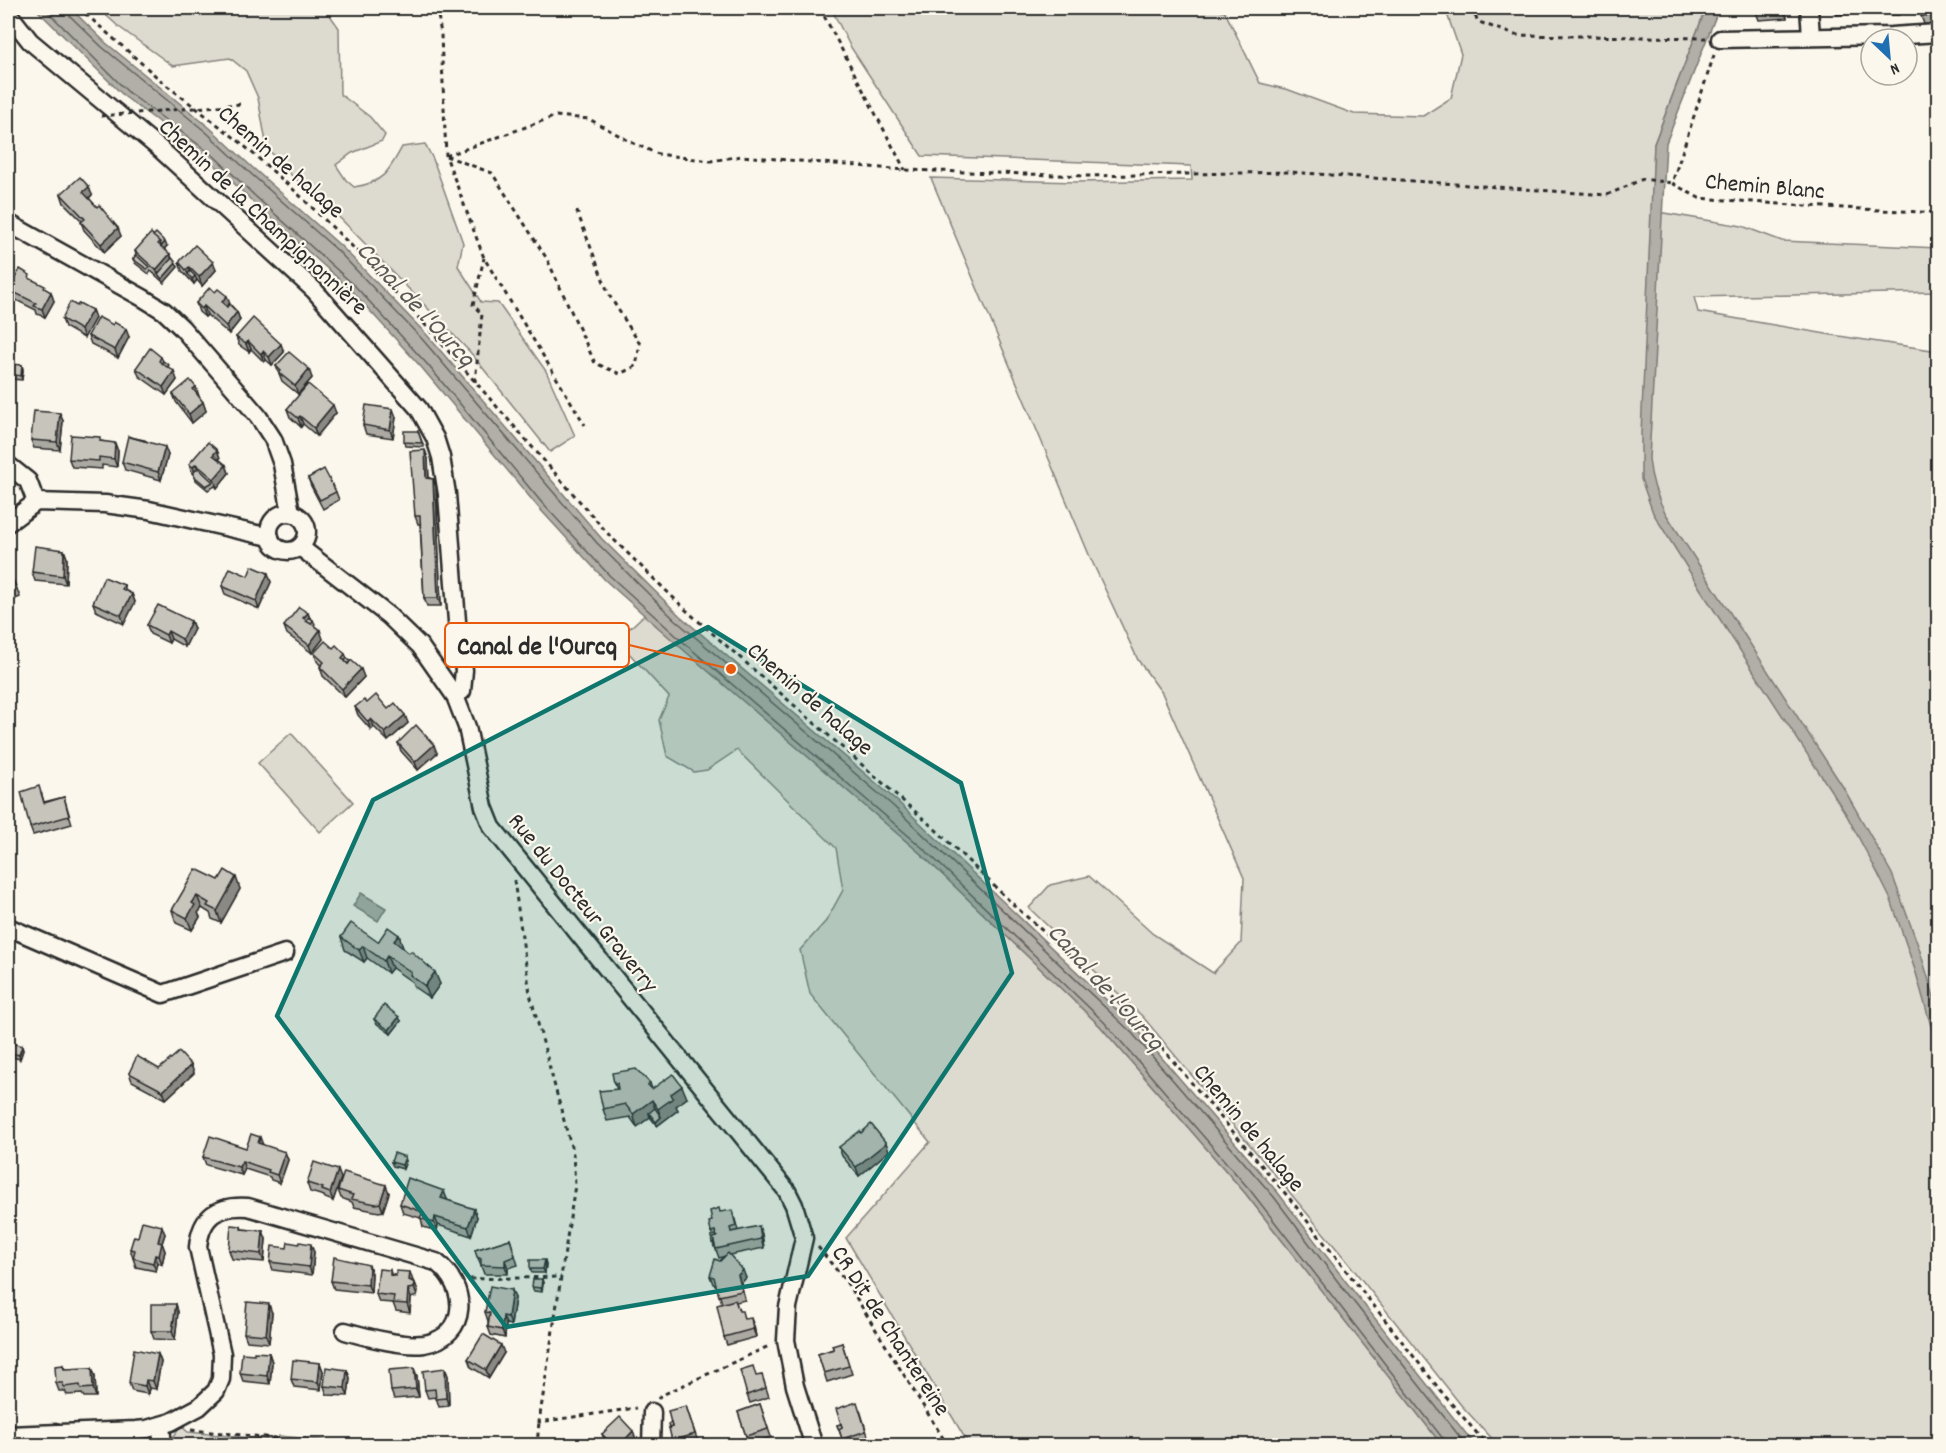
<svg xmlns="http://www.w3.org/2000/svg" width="1946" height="1453" viewBox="0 0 1946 1453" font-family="Dekko,sans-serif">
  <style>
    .green { fill: #dddad0; stroke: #84827e; stroke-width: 1.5 }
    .water { fill: #b1afa7; stroke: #7b7a75; stroke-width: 1.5 }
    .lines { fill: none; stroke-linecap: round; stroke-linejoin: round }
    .shore { stroke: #61605d; stroke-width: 1.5 }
    .minor-casing { stroke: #2b2b2b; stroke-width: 21 }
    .path { stroke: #2b2b2b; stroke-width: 3; stroke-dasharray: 4.5 4.5; stroke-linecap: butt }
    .minor { stroke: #fbf7ec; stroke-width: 16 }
    .path-bridge { stroke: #2b2b2b; stroke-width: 3; stroke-dasharray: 4.5 4.5; stroke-linecap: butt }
    .wall { fill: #aba9a2; stroke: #2b2b2b; stroke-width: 1.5 }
    .shaded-wall { fill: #8b8984; stroke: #2b2b2b; stroke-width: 1.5 }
    .building { fill: #c7c4bc; stroke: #2b2b2b; stroke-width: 1.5 }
    .marked { fill: #0f766e; fill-opacity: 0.2; stroke: #0f766e; stroke-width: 4.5; stroke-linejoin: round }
    .labels { text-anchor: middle; stroke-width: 4.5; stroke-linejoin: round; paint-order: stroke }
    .street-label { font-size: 24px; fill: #2b2b2b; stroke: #fbf7ec }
    .water-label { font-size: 26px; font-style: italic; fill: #5a5956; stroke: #fbf7ec }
    .leader { fill: none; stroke: #e8590c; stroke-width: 2 }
    .callout-dot { fill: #e8590c; stroke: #fbf7ec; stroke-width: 2 }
    .callout { fill: #fbf7ec; stroke: #e8590c; stroke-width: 2 }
    .callout-label { font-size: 26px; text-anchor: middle; font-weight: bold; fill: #2b2b2b }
  </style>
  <rect width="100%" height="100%" fill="#fbf7ec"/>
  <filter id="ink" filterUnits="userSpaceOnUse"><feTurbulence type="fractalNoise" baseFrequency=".0167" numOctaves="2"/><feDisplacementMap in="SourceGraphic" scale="12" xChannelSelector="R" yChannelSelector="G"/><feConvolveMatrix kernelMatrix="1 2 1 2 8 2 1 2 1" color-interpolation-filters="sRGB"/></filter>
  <g filter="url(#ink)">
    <!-- green -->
    <g class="green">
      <path d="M98 8H325L339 28 340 94 370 117 385 135 382 141 352 153 336 165 346 180 354 187C383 183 389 171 402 147L425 144 433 159 463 243 458 266 481 302 498 303 546 371 575 436 550 452 470 352 342 220 292 176 267 148 258 98 246 71 230 58 173 66 119 27Z"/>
      <path d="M831 8H1211L1225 12 1260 83 1289 90 1354 114 1423 116 1451 98 1461 54 1445 8H1706L1654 144 1652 211 1742 226 1782 241 1938 248V292L1694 297 1698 312 1832 335 1938 351V1445H1498L1461 1405 1346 1260 1143 1017 1029 908 1050 885 1089 876 1153 934 1213 973 1241 943 1244 878 1162 693 1138 660 1090 557 931 178 1076 182 1192 180 1191 166 922 156 850 46Z"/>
      <path d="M644 615 921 854 1100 1026 1245 1193 1442 1445H969L846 1238 930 1142 810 994 800 950 826 921 843 890 836 848 737 750 707 770 694 772 667 756 659 720 669 697 617 640Z"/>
      <path d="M291 733 353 802 320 832 258 763Z"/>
      <path d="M181 1426 188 1432 270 1440 269 1445 193 1444 189 1445 169 1446 171 1440Z"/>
      <path d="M279 1436 374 1445H278Z"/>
    </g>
    <!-- water -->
    <g class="water">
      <path d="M35 8H70L106 43 210 128 253 168 342 247 427 335 602 539 679 615 896 800 1137 1029 1279 1194 1347 1283 1475 1445H1442L1245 1193 1100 1026 921 854 687 653 605 580 538 507 422 368 351 290 252 201 210 160 125 97Z"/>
      <path d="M1706 8H1719L1666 143 1649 459C1651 480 1656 496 1666 514L1843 787 1892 874 1919 948 1938 1010V1051L1916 973 1891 900 1878 874 1846 814 1701 590 1653 513 1641 479V433L1654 144Z"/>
      <path d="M361 893 386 908 378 921 353 906Z"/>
    </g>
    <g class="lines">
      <!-- shore -->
      <g class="shore">
        <path d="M44 8 129 93 214 156 255 196 355 286 427 364 542 503 610 576 691 649 925 850 1104 1022 1250 1190 1444 1440 1446 1446"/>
        <path d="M66 8 68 14 102 47 206 132 249 172 338 251 422 339 597 543 674 619 892 805 1132 1033 1274 1197 1342 1287 1467 1446"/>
      </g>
      <defs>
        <g id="minor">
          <path d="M1809 8 1811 36"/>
          <path d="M8 13 30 41 160 149 314 290 419 409 435 438 441 457 447 494 458 634 464 670 462 691 455 696"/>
          <path d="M1720 39 1891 36 1938 33"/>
          <path d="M8 223 143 298 164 311 182 328 258 416 273 439 282 464 291 513"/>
          <path d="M8 465 28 481 36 502"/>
          <circle cx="288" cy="532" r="19"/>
          <path d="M8 523 36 502 105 504 149 510 270 537"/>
          <path d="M300 547 389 616 420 646 455 696 467 727 484 807 492 827 787 1191 794 1205 804 1238 788 1307 786 1340 795 1386 814 1446"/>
          <path d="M8 927 163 994 285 953"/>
          <path d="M161 1426 163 1446"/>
          <path d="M8 1435 136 1430 147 1429 171 1422 199 1407 216 1391 221 1379 222 1354 198 1247C201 1216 217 1205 248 1207L436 1262C468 1286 470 1336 424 1344 403 1347 366 1337 345 1331"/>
          <path d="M651 1446 652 1412"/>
        </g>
      </defs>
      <!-- minor casing -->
      <use href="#minor" class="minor-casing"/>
      <!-- path -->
      <g class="path">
        <path d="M79 8 165 84 240 142 295 191 359 253 429 329 610 536 687 611 935 829 1017 908 1087 971 1157 1042 1290 1199 1444 1395 1488 1446"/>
        <path d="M437 8 441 35 446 156 484 258 585 425"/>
        <path d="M820 8 905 170"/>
        <path d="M1470 8 1479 22 1515 35 1706 38"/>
        <path d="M1714 55 1672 183 1699 198 1806 206 1938 213"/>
        <path d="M446 156 556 116 589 119 633 143 658 154 711 161 741 156 905 170 1087 176 1290 172 1607 195 1643 179 1672 183"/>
        <path d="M446 156 492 173 547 259 595 363 620 374 636 366 640 344 609 295 576 209"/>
        <path d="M475 382 482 314 473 305 484 258"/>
        <path d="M514 880 530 994 573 1154 575 1185 539 1422 636 1408"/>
        <path d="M818 1247 847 1283 948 1446"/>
        <path d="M470 1279 561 1277"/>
        <path d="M658 1399 660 1396 771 1345"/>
        <path d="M191 1430 275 1438 274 1446"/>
        <path d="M537 1446 539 1422"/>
      </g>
      <!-- minor -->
      <use href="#minor" class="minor"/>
      <!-- path-bridge -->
      <path class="path-bridge" d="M101 116 241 104"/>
    </g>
    <!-- wall -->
    <g class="wall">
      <path d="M1785 8 1787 18 1759 20 1756 12Z"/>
      <path d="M1832 8H1856L1857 13 1835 15Z"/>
      <path d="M1882 8H1915V12H1899V15H1891L1890 12 1883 13Z"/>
      <path d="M1938 8V23L1924 24 1921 16Z"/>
      <path d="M61 194 92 195 89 198 121 236 104 252 84 230 81 222 82 221 64 203Z"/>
      <path d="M167 246 164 249 170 254 172 258 176 263 178 267 164 283 151 271 149 274 135 263 133 259 136 255 135 251Z"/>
      <path d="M179 262 216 270 202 286 197 280 194 284 182 271Z"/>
      <path d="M32 280 46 290 54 301 45 317 37 314 36 310 12 298 9 290Z"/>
      <path d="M215 292 230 304 237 312 240 320 229 334 207 315 205 317 199 312 196 303Z"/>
      <path d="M78 305 92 310 95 318 84 338 65 327 62 319Z"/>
      <path d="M88 336 129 337 118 358 91 344Z"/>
      <path d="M236 337 284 352 272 365 266 360 264 362 251 349 249 352 239 345Z"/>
      <path d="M161 357 163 361 170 369 177 380 166 395 139 376 136 368Z"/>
      <path d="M22 365 23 370 22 380 11 379 9 374Z"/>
      <path d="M276 366 312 378 298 394 282 381Z"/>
      <path d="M196 387 198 396 203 402 206 411 192 423 176 402 173 394Z"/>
      <path d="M287 409 336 413 317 436 303 424 301 427 290 417Z"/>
      <path d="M396 417 393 438 366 434 363 425Z"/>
      <path d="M63 421 60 450 34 448 31 440Z"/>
      <path d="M418 431 424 447 405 446 404 442Z"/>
      <path d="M102 441 118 451 117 467 102 465V469L72 467 69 459Z"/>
      <path d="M146 441 168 455 161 480 125 470 122 462Z"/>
      <path d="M217 450 220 458 219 459 226 465 229 473 217 488 215 486 208 490 196 480 194 474 192 472 189 464Z"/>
      <path d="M425 450 428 459 429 478 433 479 436 487 441 606H427L424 598 420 524H418L415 516Z"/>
      <path d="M308 478 336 492 339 500 323 509 311 486Z"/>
      <path d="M64 550 67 558 66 584 35 581 32 572Z"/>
      <path d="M8 570 17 589 20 597 8 602Z"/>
      <path d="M248 576 271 582 259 609 225 594 222 586Z"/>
      <path d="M124 585 126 591 132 594 135 602 124 624 96 611 93 603Z"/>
      <path d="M308 613 309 617 313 620 315 624 314 626 323 639 312 653 287 634 284 626Z"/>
      <path d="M191 621 194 629 185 647 171 639 169 643 150 634 147 625Z"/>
      <path d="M333 648 345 654 347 658 364 677 345 697 323 676 320 667 321 666 317 661 314 653Z"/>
      <path d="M367 703 388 709 408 723 388 741 374 727 371 730 358 715 355 707Z"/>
      <path d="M398 743 437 753 418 770 401 751Z"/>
      <path d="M42 795 44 802 64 797 72 824 33 835 30 827Z"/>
      <path d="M219 880 240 889 221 923 212 919 210 913 202 908 198 913 200 917 192 930 176 923 172 910Z"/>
      <path d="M399 935 403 948 440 984 430 998 414 987 412 982 392 968 388 973 367 958 364 962 345 950 341 937 378 942Z"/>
      <path d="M374 1019 401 1021 391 1034 376 1023Z"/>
      <path d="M8 1042 23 1050 20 1059 8 1056Z"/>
      <path d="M191 1065 194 1073 166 1099 132 1081 129 1073Z"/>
      <path d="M614 1083H650L652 1089 687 1098 676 1106 678 1110 657 1126 650 1117 637 1127 630 1117 607 1121 603 1109 617 1089Z"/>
      <path d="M861 1133 886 1143 889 1151 859 1176 842 1156 839 1147Z"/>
      <path d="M246 1148 285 1152 288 1160 280 1183 271 1180 270 1177 245 1169 242 1175 206 1165 203 1157Z"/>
      <path d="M406 1161 403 1169 393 1166 391 1162Z"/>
      <path d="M341 1178 333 1201 325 1198 324 1196 310 1192 307 1183Z"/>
      <path d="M338 1190 389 1193 383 1211 379 1212 354 1207 352 1202 341 1198Z"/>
      <path d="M447 1199V1200L474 1209 477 1217 471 1236 438 1225 437 1231 423 1227 421 1218 403 1213 400 1204Z"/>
      <path d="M721 1212 735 1219 738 1231 762 1234 764 1248 730 1255 746 1278 741 1283 745 1300 736 1302 739 1311 745 1319 754 1326 756 1337 727 1345 724 1337 722 1303 716 1285 713 1284 710 1276 720 1261 725 1256 719 1258 715 1247H714L711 1236H713L711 1232 712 1221Z"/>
      <path d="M241 1226 242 1229 263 1231 266 1239 264 1262 232 1259 229 1250Z"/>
      <path d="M165 1234 162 1243 165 1251 162 1264 158 1263 156 1271 136 1267 130 1249 138 1237Z"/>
      <path d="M510 1239 518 1265 508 1268V1274H484L475 1250Z"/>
      <path d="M287 1248 314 1252 312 1275 273 1270 270 1262Z"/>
      <path d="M546 1264 545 1273H532L530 1269Z"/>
      <path d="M390 1270 391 1274 413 1281V1282L415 1283 418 1291 417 1296 411 1298 410 1313 396 1311 393 1303 379 1302 376 1294Z"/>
      <path d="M372 1273 371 1293 334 1289 331 1281Z"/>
      <path d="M542 1279 543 1283 542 1292 534 1291 532 1287Z"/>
      <path d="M515 1298 511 1325 506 1324 505 1338 491 1335 488 1327V1321L485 1312Z"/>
      <path d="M176 1304 178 1312 175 1340 154 1339 151 1331Z"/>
      <path d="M272 1313 269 1343 247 1341 244 1333Z"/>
      <path d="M842 1343 852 1374 827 1382 818 1354 833 1349Z"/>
      <path d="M269 1353 272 1362 270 1384 243 1381 240 1373 254 1354Z"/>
      <path d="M504 1353 489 1378 471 1367 468 1359Z"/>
      <path d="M158 1354 161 1362 156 1389 149 1388 148 1394 132 1391 129 1383Z"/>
      <path d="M320 1363 323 1371 321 1390 294 1387 291 1379Z"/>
      <path d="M63 1365 65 1369 92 1368 95 1376 96 1397H84L82 1394 67 1395 65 1391H59L56 1383Z"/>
      <path d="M445 1368 448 1376 449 1406 439 1407 436 1397 428 1398 425 1390Z"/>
      <path d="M347 1370 350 1378 348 1396 327 1395 324 1386Z"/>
      <path d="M762 1375 769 1397 750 1403 747 1395 757 1376Z"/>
      <path d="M417 1376 419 1397 394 1399 391 1391Z"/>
      <path d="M760 1404 771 1437 749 1445 738 1412Z"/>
      <path d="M686 1406 698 1442 688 1446H674L672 1441 671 1423Z"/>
      <path d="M860 1410 869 1439 851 1446H845L837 1425 841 1424Z"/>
      <path d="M602 1434 636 1440 630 1446H608L605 1442Z"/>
    </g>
    <!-- shaded-wall -->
    <g class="shaded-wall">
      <path d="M1784 8H1785L1787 18 1784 10Z"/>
      <path d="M89 187 92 195 86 200 83 192Z"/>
      <path d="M118 228 121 236 104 252 101 244Z"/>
      <path d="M165 242 167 246 163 250 161 246Z"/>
      <path d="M170 254 173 263 158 274 156 270Z"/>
      <path d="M213 262 216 270 202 286 199 277Z"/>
      <path d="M176 263 178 267 164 283 162 279Z"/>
      <path d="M189 267 192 275 188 274 186 270Z"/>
      <path d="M195 276 197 280 194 284 192 279Z"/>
      <path d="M51 292 54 301 45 317 42 309Z"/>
      <path d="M227 296 230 304 225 310 222 302Z"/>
      <path d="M204 306 207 315 205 317 202 309Z"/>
      <path d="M92 310 95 318 84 338 81 330Z"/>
      <path d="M237 312 240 320 229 334 226 326Z"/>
      <path d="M126 329 129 337 118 358 115 350Z"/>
      <path d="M248 341 251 349 249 352 246 344Z"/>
      <path d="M281 344 284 352 272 365 269 357Z"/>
      <path d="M263 351 266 360 264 362 261 354Z"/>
      <path d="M22 365 23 370 22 380 21 376Z"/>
      <path d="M309 369 312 378 298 394 295 386Z"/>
      <path d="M174 371 177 380 166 395 163 387Z"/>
      <path d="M196 387 199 396 196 398 193 389Z"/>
      <path d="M203 402 206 411 192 423 189 414Z"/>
      <path d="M333 405 336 413 317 436 314 428Z"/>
      <path d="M393 409 396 417 393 438 390 430Z"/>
      <path d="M60 413 63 421 60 450 57 442Z"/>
      <path d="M300 416 303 424 301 427 298 418Z"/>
      <path d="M115 443 118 451 117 467 114 459Z"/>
      <path d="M165 447 168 455 161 480 158 472Z"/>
      <path d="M217 450 220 458 216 463 213 455Z"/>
      <path d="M425 450 428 459 429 486 426 478Z"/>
      <path d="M196 464 199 472 196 476 193 467Z"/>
      <path d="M226 465 229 473 217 488 214 479Z"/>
      <path d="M433 479 436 487 441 606 438 598Z"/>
      <path d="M64 550 67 558 66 584 63 576Z"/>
      <path d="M268 573 271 582 259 609 256 601Z"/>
      <path d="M132 594 135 602 124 624 121 615Z"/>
      <path d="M308 613 311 621 308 625 303 618Z"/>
      <path d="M191 621 194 629 185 647 182 639Z"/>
      <path d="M320 630 323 639 312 653 309 645Z"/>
      <path d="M168 631 171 639 169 643 166 635Z"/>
      <path d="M361 669 364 677 345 697 342 689Z"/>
      <path d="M405 715 408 723 388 741 385 733Z"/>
      <path d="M371 719 374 727 371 730 368 722Z"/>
      <path d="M434 745 437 753 418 770 415 762Z"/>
      <path d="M236 877 240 889 221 923 217 911Z"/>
      <path d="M197 896 202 908 198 913 200 917 192 930 187 918 192 903Z"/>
      <path d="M399 935 403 948 399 953 394 941Z"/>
      <path d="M363 946 367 958 364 962 359 950Z"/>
      <path d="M387 956 392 968 388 973 384 961Z"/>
      <path d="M435 972 440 984 430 998 425 986Z"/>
      <path d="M399 1017 401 1021 391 1034 389 1030Z"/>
      <path d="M22 1046 23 1050 20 1059 19 1055Z"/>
      <path d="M191 1065 194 1073 166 1099 163 1091Z"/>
      <path d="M682 1086 687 1098 676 1106 678 1110 657 1126 656 1122 661 1117 658 1109 671 1094Z"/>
      <path d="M652 1100 656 1112 649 1113 650 1117 637 1127 633 1114Z"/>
      <path d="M260 1137 263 1145 258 1143Z"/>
      <path d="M886 1143 889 1151 859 1176 856 1167Z"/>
      <path d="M285 1152 288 1160 280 1183 277 1175Z"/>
      <path d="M405 1157 406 1161 403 1169 402 1165Z"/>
      <path d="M242 1161 245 1169 242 1175 239 1167Z"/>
      <path d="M338 1170 341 1178 333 1201 330 1193Z"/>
      <path d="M386 1185 389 1193 383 1211 380 1203Z"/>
      <path d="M444 1191 447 1199 444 1206 441 1198Z"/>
      <path d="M474 1209 477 1217 471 1236 468 1227Z"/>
      <path d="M435 1217 438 1225 437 1231 434 1223Z"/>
      <path d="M162 1226 165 1234 162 1243 165 1251 162 1264 159 1256 158 1242Z"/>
      <path d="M759 1226 762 1234 764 1248 761 1239Z"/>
      <path d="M263 1231 266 1239 264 1262 261 1254Z"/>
      <path d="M311 1244 314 1252 312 1275 309 1267Z"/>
      <path d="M155 1255 158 1263 156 1271 153 1263Z"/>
      <path d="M505 1260 508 1268V1274L505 1266Z"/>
      <path d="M545 1260 546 1264 545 1273 543 1269Z"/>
      <path d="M369 1265 372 1273 371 1293 368 1285Z"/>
      <path d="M743 1270 746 1278 741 1283 745 1300 738 1275Z"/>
      <path d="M410 1272 413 1281 412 1288 409 1280Z"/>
      <path d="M542 1279 543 1283 542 1292 541 1288Z"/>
      <path d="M415 1283 418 1291 417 1296 414 1288Z"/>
      <path d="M408 1289 411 1298 410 1313 407 1304Z"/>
      <path d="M512 1290 515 1298 511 1325 508 1317Z"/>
      <path d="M176 1304 178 1312 175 1340 172 1331Z"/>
      <path d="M269 1304 272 1313 269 1343 266 1335Z"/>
      <path d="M503 1316 506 1324 505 1338 502 1330Z"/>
      <path d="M751 1318 754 1326 756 1337 753 1329Z"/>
      <path d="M501 1345 504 1353 489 1378 486 1370Z"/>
      <path d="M269 1353 272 1362 270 1384 267 1376Z"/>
      <path d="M158 1354 161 1362 156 1389 153 1381Z"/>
      <path d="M320 1363 323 1371 321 1390 318 1382Z"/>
      <path d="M92 1368 95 1376 96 1397 93 1388Z"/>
      <path d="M414 1368 417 1376 419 1397 416 1389Z"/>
      <path d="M445 1368 448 1376 449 1406 446 1398Z"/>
      <path d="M347 1370 350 1378 348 1396 345 1388Z"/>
      <path d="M146 1380 149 1388 148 1394 145 1386Z"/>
      <path d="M633 1431 636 1440 630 1446H619Z"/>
    </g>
    <!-- building -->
    <g class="building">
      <path d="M1756 8H1784V10L1756 12Z"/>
      <path d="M1920 8H1938V15L1921 16Z"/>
      <path d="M80 177 89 187 83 192 97 207 99 205 118 228 101 244 81 222 85 219 61 194Z"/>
      <path d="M151 233 160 242 158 244 170 254 156 270 135 251Z"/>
      <path d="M156 233 165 242 161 246 160 242 153 236Z"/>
      <path d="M195 245 213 262 199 277 189 267 186 270 179 262Z"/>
      <path d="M136 255 149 267 147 269 133 259Z"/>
      <path d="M172 258 176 263 162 279 158 274Z"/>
      <path d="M20 269 30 275 29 278 45 286 44 288 51 292 42 309 34 306 36 303 9 290Z"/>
      <path d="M190 271 195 276 192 279 188 274Z"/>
      <path d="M210 287 215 292 218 289 227 296 222 302 227 307 229 304 237 312 226 326 204 306 202 309 196 303Z"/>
      <path d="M70 302 77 306 79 303 92 310 81 330 62 319Z"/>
      <path d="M98 317 113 325 114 322 126 329 115 350 88 336Z"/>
      <path d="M253 318 281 344 269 357 263 351 261 354 248 341 246 344 236 337Z"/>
      <path d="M150 348 161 357 159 361 174 371 163 387 136 368Z"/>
      <path d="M289 352 309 369 295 386 279 373 281 371 276 366Z"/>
      <path d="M163 361 169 365 167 367 162 363Z"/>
      <path d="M10 364 22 365 21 376 9 374Z"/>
      <path d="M190 380 196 387 193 389 203 402 189 414 173 394Z"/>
      <path d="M308 384 333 405 314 428 300 416 298 418 287 409Z"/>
      <path d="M366 405 393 409 390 430 363 425Z"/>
      <path d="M34 411 60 413 57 442 31 440Z"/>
      <path d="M404 431H418L422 443 404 442Z"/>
      <path d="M71 435 100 437V441L115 443 114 459 99 457V461L69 459Z"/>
      <path d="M128 436 165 447 158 472 122 462Z"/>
      <path d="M130 437 145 440V441Z"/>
      <path d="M208 442 217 450 213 455 226 465 214 479 196 464 193 467 189 464Z"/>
      <path d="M425 450 426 478 433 479 438 598H424L420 516H415L410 451Z"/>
      <path d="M198 468 213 482 206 486 194 476V472Z"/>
      <path d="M324 469 336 492 320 500 308 478Z"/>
      <path d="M35 546 64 550 63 576 32 572Z"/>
      <path d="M252 566 268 573 256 601 222 586 230 568 248 576Z"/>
      <path d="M9 570 17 589 8 592V570Z"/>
      <path d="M104 577 124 585 122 589 132 594 121 615 93 603Z"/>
      <path d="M158 605 191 621 182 639 168 631 166 635 147 625Z"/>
      <path d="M299 607 308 613 303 618 320 630 309 645 284 626Z"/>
      <path d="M309 617 313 620 311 624 306 621Z"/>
      <path d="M325 641 333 648 336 645 345 654 342 658 348 664 351 660 361 669 342 689 320 667 324 662 314 653Z"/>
      <path d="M347 658 350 661 348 664 345 661Z"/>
      <path d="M376 695 388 709 395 703 405 715 385 733 371 719 368 722 355 707 364 700 367 703Z"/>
      <path d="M416 725 434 745 415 762 398 743Z"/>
      <path d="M39 786 44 803 64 797 69 816 30 827 21 792Z"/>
      <path d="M196 869 219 880 225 870 236 877 217 911 207 906 209 903 197 896 192 903 195 905 187 918 172 910Z"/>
      <path d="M351 923 378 942 388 927 399 935 394 941 409 953 411 951 435 972 425 986 410 975 411 972 387 956 384 961 363 946 359 950 341 937Z"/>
      <path d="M384 1005 399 1017 389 1030 374 1019Z"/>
      <path d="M8 1042 22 1046 19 1055 8 1052Z"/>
      <path d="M179 1052 191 1065 163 1091 129 1073 137 1056 159 1069Z"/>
      <path d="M636 1069 650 1083 648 1085 652 1089 673 1074 682 1086 671 1094 673 1098 658 1109 652 1100 633 1114 625 1104 603 1109 599 1091 618 1089 617 1083H614L612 1073Z"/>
      <path d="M655 1108 661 1117 656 1122 649 1113Z"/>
      <path d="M871 1124 886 1143 856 1167 839 1147 860 1131 861 1133Z"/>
      <path d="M251 1134 260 1137 258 1143 285 1152 277 1175 268 1172 269 1170 242 1161 239 1167 203 1157 210 1136 246 1148Z"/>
      <path d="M394 1153 405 1157 402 1165 391 1162Z"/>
      <path d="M314 1162 338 1170 330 1193 322 1190 323 1188 307 1183Z"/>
      <path d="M344 1172 386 1185 380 1203 376 1204 351 1199 353 1195 338 1190Z"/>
      <path d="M408 1178 444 1191 441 1198 474 1209 468 1227 435 1217 434 1223 420 1218 423 1212 400 1204Z"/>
      <path d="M719 1208 720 1212 732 1210 736 1226 730 1228 731 1232 759 1226 761 1239 716 1249 713 1238 717 1237 715 1231 711 1232 709 1222 712 1221 710 1211Z"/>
      <path d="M142 1221 162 1226 158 1242 162 1243 159 1256 155 1255 153 1263 133 1258 135 1250 130 1249 134 1236 138 1237Z"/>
      <path d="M231 1225 241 1226V1229L263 1231 261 1254 229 1250Z"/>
      <path d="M716 1235 717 1237 713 1238 714 1242 712 1243 711 1236Z"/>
      <path d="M510 1239 515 1256 505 1260V1266L481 1265V1259L477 1257 475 1250Z"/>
      <path d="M288 1242 299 1244 300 1242 311 1244 309 1267 270 1262 272 1246 287 1248Z"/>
      <path d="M728 1253 743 1270 738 1275 742 1291 719 1296 714 1277 710 1276 715 1259 720 1261Z"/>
      <path d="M334 1257 369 1265 368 1285 331 1281Z"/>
      <path d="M530 1260H545L543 1269H530Z"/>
      <path d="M379 1269 390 1270V1275L396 1276V1271L410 1272 409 1280 415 1283 414 1288 408 1289 407 1304 393 1303 394 1296 376 1294Z"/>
      <path d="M533 1279H542L541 1288 532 1287Z"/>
      <path d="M490 1286 512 1290 508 1317 503 1316 502 1330 488 1327 490 1313 485 1312Z"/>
      <path d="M735 1300 739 1311H742L744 1319 751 1318 753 1329 724 1337 717 1305Z"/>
      <path d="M247 1302 269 1304 266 1335 244 1333Z"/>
      <path d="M151 1304H176L172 1331H151Z"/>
      <path d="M483 1334 501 1345 486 1370 468 1359Z"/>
      <path d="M842 1343 849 1366 824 1373 818 1354 834 1349 832 1346Z"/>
      <path d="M134 1349 158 1354 153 1381 146 1380 145 1386 129 1383Z"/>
      <path d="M254 1352 269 1353 267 1376 240 1373 242 1353 254 1354Z"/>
      <path d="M293 1360 320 1363 318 1382 291 1379Z"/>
      <path d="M63 1365 64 1369 92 1368 93 1388 81 1389 80 1385 64 1387 63 1383H56L55 1366Z"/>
      <path d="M753 1366 756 1376 762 1375 766 1388 747 1395 740 1370Z"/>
      <path d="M326 1367 347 1370 345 1388 324 1386Z"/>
      <path d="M414 1368 416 1389 391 1391 389 1370Z"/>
      <path d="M445 1368 446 1398 436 1399 435 1389 425 1390 423 1371Z"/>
      <path d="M857 1402 866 1431 842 1439 839 1429 842 1427 836 1409Z"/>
      <path d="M760 1404 768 1429 746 1436 738 1412Z"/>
      <path d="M686 1406 695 1434 672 1441 669 1428 672 1427 668 1411Z"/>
      <path d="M620 1417 633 1431 619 1446H613L602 1434Z"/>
      <path d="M671 1423 672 1427 669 1428 668 1424Z"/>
      <path d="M841 1424 842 1427 839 1429V1430L837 1425Z"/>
      <path d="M880 1442 881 1446H869Z"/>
    </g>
  </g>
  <!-- marked area -->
  <path class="marked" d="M708 627 961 783 1012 973 808 1276 506 1327 277 1016 373 800Z"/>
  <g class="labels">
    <!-- street labels -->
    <g class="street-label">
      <text transform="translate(282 161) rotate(41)" y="8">Chemin de halage</text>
      <text transform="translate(1765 185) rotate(5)" y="8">Chemin Blanc</text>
      <text transform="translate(264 216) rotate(43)" y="8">Chemin de la Champignonnière</text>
      <text transform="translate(811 698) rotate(41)" y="8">Chemin de halage</text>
      <text transform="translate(584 902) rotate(51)" y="8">Rue du Docteur Graverry</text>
      <text transform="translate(1250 1127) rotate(50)" y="8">Chemin de halage</text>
      <text transform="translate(892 1330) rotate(57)" y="8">CR Dit de Chantereine</text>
    </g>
    <!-- water labels -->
    <g class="water-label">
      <text transform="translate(417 303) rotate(47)" y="9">Canal de l'Ourcq</text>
      <text transform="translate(1107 986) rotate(48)" y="9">Canal de l'Ourcq</text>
    </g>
  </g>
  <!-- callouts -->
  <path class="leader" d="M731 669L629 645"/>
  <circle class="callout-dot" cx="731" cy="669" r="6"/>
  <rect class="callout" x="445" y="623" width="184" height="44" rx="6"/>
  <g class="callout-label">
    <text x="537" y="654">Canal de l'Ourcq</text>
  </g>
  <!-- margin -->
  <rect width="1946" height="1453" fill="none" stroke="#fbf7ec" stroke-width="30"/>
  <rect x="15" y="15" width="1916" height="1423" fill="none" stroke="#2b2b2b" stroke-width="2" filter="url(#ink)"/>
  <!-- north arrow -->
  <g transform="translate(1889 57) rotate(154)"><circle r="28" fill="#fbf7ec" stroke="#a8a59f" stroke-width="1.5"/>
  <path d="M0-4.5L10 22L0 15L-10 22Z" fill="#1f6fb2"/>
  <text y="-9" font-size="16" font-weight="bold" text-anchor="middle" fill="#2b2b2b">N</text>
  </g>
</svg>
